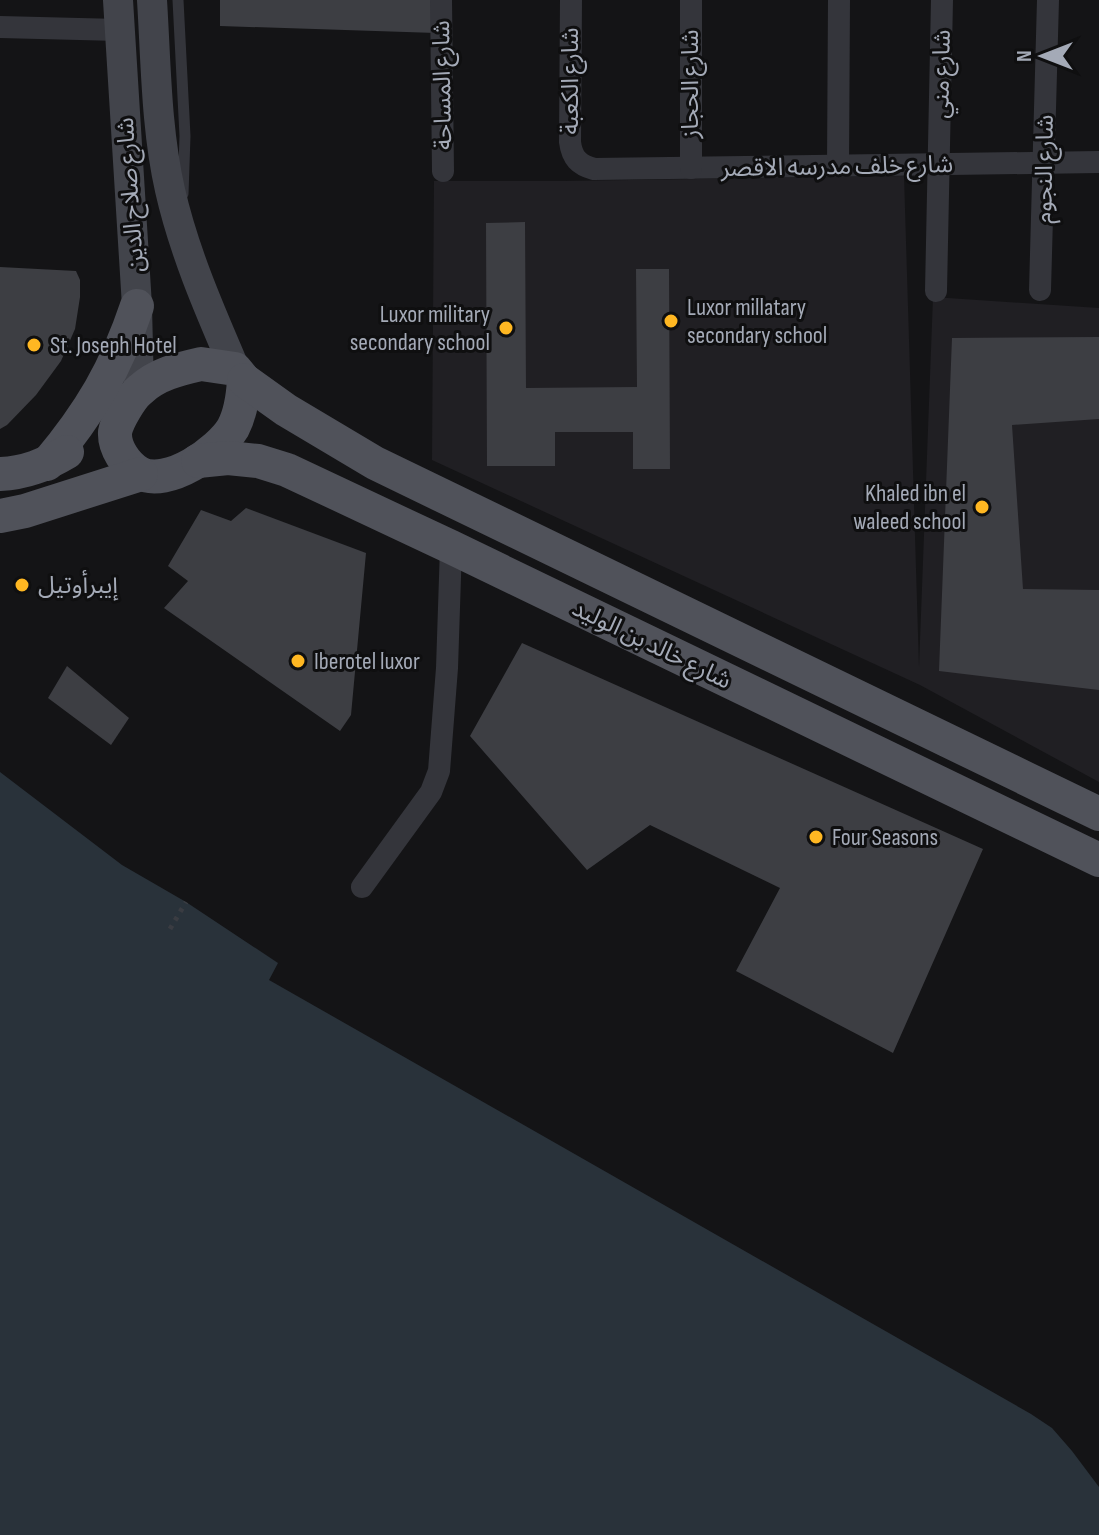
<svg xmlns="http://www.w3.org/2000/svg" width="1099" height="1535" viewBox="0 0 1099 1535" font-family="'Sofia Sans Condensed','Noto Sans Arabic',sans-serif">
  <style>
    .built { fill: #201f23 }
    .water { fill: #29323a }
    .building { fill: #3d3e43 }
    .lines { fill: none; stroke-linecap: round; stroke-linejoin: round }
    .path { stroke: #3a3c42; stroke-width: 5; stroke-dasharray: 4 6; stroke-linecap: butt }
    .lane { stroke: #34353b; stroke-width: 11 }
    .street { stroke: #34353b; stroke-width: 22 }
    .secondary { stroke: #42444b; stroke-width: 30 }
    .primary { stroke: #50525a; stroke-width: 34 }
    .poi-dot { fill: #ffb722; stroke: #0f0f10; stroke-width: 3 }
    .labels { text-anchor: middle; stroke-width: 6; stroke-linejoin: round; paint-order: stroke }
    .street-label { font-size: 24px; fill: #a4aab7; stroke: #0f0f10 }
    .poi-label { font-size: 24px; fill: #a4aab7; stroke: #0f0f10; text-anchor: start }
  </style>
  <rect width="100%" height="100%" fill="#141416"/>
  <!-- built -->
  <path class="built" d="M904 176 919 667 933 297 1099 308V782L920 685 432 460 434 181H563Z"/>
  <!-- water -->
  <path class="water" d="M0 772 122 865 186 902 278 963 269 980 1031 1414 1052 1428 1072 1451 1099 1487V1535H0Z"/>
  <!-- building -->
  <g class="building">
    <path d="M220 0H436V33L220 26Z"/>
    <path d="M525 222 526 388 637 387 636 269H669L670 469H633V432H555V466H487L486 223Z"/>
    <path d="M0 267 76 271 80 280V297L75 329 61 361 36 395 7 425 0 429Z"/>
    <path d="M1099 337V419L1012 425 1023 589 1099 590V690L939 671 952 338Z"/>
    <path d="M246 508 366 553 351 715 340 731 164 608 188 581 168 566 201 510 231 521Z"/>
    <path d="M522 643 983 849 893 1053 736 971 780 888 650 825 587 870 470 736Z"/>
    <path d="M67 666 129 718 111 745 48 698Z"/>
  </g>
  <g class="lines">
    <!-- path -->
    <path class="path" d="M170 929 186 902"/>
    <!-- lane -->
    <path class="lane" d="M178 0 185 136 183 194"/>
    <!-- street -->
    <g class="street">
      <path d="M441 0 443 171"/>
      <path d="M571 0 570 142C572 158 579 165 594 169L1099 162"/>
      <path d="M691 0V168"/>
      <path d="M0 27 119 30"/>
      <path d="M838 166 839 0"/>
      <path d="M1040 290 1048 0"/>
      <path d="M936 291 942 0"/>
      <path d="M362 887 431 792 439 771 447 668 451 547"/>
    </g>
    <!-- secondary -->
    <g class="secondary">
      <path d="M118 0 137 306 139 390"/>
      <path d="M152 0C156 63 156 128 170 190 184 252 210 311 235 369"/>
    </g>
    <!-- primary -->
    <g class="primary">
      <path d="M201 364 235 369 244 380C243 397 241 413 233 428 219 451 168 488 139 473 126 465 114 448 115 432 117 421 131 397 140 390 157 374 179 369 201 364Z"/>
      <path d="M244 380 286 410 375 463 1099 814"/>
      <path d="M198 461 228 458 258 461 287 470 451 547 1099 860"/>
      <path d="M47 464C90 413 116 369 137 306"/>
      <path d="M0 474C25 473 45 465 67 452"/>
      <path d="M0 516 25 511 141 474"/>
    </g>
  </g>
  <!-- markers -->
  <g class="poi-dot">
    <circle cx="671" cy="321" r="8"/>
    <circle cx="506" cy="328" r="8"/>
    <circle cx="34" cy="345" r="8"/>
    <circle cx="982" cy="507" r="8"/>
    <circle cx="22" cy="585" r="8"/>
    <circle cx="298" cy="661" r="8"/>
    <circle cx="816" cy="837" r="8"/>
  </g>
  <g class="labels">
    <!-- street labels -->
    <g class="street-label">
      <text transform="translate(941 74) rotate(-89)" y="8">شارع مني</text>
      <text transform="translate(570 81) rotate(-90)" y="8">شارع الكعبة</text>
      <text transform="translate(690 84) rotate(-90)" y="8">شارع الحجاز</text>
      <text transform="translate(442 85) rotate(-91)" y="8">شارع المساحة</text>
      <text transform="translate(837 166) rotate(-1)" y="8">شارع خلف مدرسه الاقصر</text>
      <text transform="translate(1044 169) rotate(-89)" y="8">شارع النجوم</text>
      <text transform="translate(130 195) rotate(-94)" y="8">شارع صلاح الدين</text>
      <text transform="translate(652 644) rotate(26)" y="8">شارع خالد بن الوليد</text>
    </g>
    <!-- poi labels -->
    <g class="poi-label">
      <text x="687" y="315">Luxor millatary<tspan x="687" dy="28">secondary school</tspan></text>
      <text x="490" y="322" text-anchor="end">Luxor military<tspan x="490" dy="28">secondary school</tspan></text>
      <text x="50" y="353">St. Joseph Hotel</text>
      <text x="966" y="501" text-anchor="end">Khaled ibn el<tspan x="966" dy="28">waleed school</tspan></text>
      <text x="38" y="593">إيبرأوتيل</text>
      <text x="314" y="669">Iberotel luxor</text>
      <text x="832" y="845">Four Seasons</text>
    </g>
  </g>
  <!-- north arrow -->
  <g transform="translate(1043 56) rotate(270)" stroke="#0f0f10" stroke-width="6" paint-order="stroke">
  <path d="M0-6L14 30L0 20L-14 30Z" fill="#a4aab7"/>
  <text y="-12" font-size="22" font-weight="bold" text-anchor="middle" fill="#a4aab7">N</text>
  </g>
</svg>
